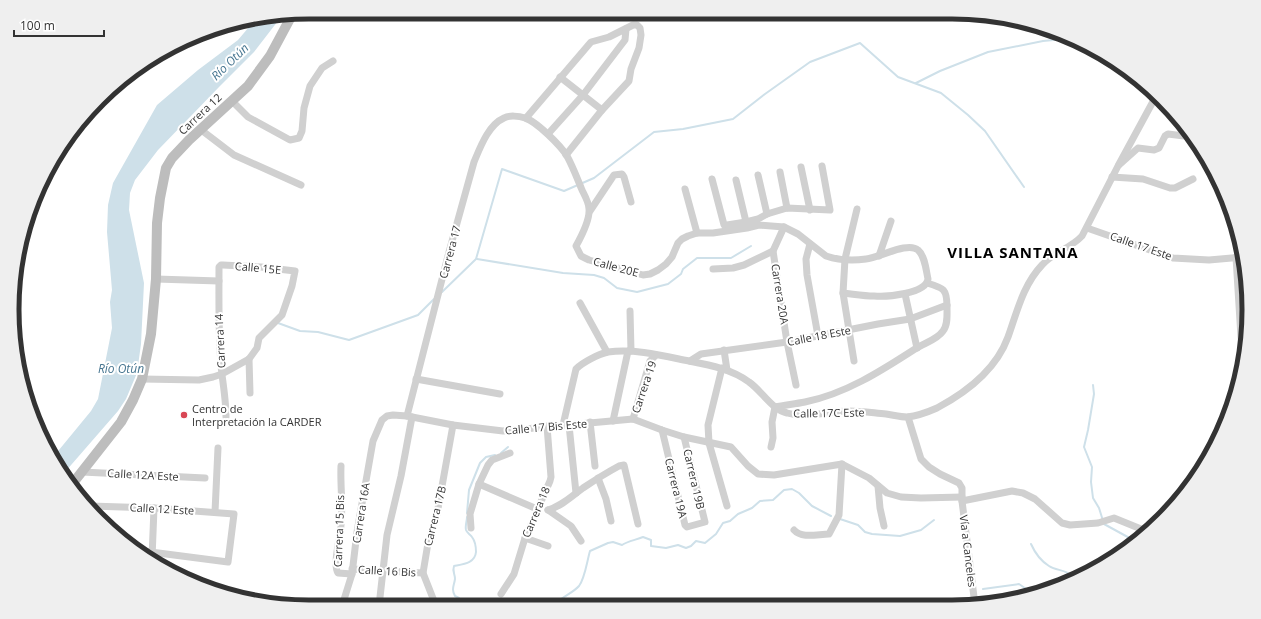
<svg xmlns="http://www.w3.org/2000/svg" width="1261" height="619" viewBox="0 0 1261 619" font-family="'Open Sans',sans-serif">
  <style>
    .water { fill: #cee0e9 }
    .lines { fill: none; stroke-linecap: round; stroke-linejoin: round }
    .stream { stroke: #cee0e9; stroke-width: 2 }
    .street { stroke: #d0d0d0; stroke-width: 7 }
    .secondary { stroke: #bdbdbd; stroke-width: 10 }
    .poi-dot { fill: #d94654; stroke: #fff; stroke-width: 1.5 }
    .labels { text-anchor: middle; stroke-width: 4; stroke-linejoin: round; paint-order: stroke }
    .street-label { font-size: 11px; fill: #333; stroke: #fff }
    .poi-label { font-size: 11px; fill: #333; stroke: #fff; text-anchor: start }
    .water-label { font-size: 12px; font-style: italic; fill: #467590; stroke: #fff }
    .district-label { font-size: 15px; font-weight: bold; letter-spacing: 1px; fill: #000; stroke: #fff }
    .rim { fill: none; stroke: #333; stroke-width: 5 }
  </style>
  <rect width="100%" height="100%" fill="#fff"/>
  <!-- water -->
  <path class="water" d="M281 17 254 52 220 86 158 150 135 180 130 193 129 210 144 283 141 344 137 373 126 399 118 411 65 472 54 456 91 411 98 399 112 328 110 302 112 290 107 232 108 205 113 183 157 105 198 70 238 40 254 21Z"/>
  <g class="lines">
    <!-- stream -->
    <g class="stream">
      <path d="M916 83 940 71 988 52 1043 41 1064 39 1081 42"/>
      <path d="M477 259 563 273 594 275 604 278 617 288 637 292 668 284 681 274 683 269 697 258H731L751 246"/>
      <path d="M442 292 476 259 502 169 564 191 594 178 654 132 683 129 733 119 765 94 810 62 860 43 898 77 941 93 968 115 985 131 1024 187"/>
      <path d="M278 323 300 331 318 332 349 340 418 315 434 299"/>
      <path d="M1093 385 1094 394 1088 430 1084 447 1092 467 1091 482 1093 498 1099 508 1104 524 1135 541"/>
      <path d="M501 453 508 447"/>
      <path d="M467 513 469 490 480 463 486 457 495 455"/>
      <path d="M840 519 858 525 865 532 872 534 900 536 921 530 934 520"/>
      <path d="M1031 544C1035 553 1041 561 1049 566 1058 572 1068 568 1073 580"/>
      <path d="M983 589 1019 584 1032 593"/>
      <path d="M464 606 459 598 455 596C451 589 454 586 455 579 455 574 452 571 454 566 464 564 475 563 476 552 476 547 475 541 472 537 470 534 467 533 466 530 465 526 467 521 467 517"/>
      <path d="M554 606C560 597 572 594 579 586 585 578 587 561 590 551L608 543 613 542 622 545C628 541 636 540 643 537L651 540V546L666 548 678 545 686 548 691 546 696 541 705 543 716 534 723 523 730 521 738 514 752 508 760 501 773 500 784 490 792 489 799 493 812 506 831 516"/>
    </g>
    <!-- street -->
    <g class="street">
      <path d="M560 77 602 110"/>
      <path d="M232 101 248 117 290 140 299 138 302 131 304 108 310 86 322 68 333 61"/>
      <path d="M526 118 591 42 609 37 633 25H637L640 28 641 35 639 48 631 69 629 81 602 110 566 155"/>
      <path d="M200 129 234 155 301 185"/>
      <path d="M548 134 583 95 625 40 626 29"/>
      <path d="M1119 165 1138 148 1154 150 1159 148 1165 136 1168 134 1184 136H1191"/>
      <path d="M801 167 810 210"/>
      <path d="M780 172 787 208"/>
      <path d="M758 175 767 214"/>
      <path d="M1112 177 1143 179 1170 188H1175L1193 179"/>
      <path d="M712 179 723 221 724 225H727L746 222 758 219 767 214 787 208 830 210 822 166"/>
      <path d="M736 180 747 226"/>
      <path d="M685 189 697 233"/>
      <path d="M590 211 614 175 622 174 624 177 631 202"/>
      <path d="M1087 228 1173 258 1209 260 1243 257"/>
      <path d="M810 244 806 259 807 275 818 336"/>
      <path d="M773 251 787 342 796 385"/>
      <path d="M879 256 891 221"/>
      <path d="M1236 257 1241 337 1244 355"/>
      <path d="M713 269 733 268 744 265 773 251 784 227"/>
      <path d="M156 279 219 281"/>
      <path d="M905 294 917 348"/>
      <path d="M580 303 607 352"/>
      <path d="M630 311 631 351"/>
      <path d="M724 350 727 370"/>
      <path d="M249 359 250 393"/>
      <path d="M690 361 701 354 787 342 878 324 910 319 947 305"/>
      <path d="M854 361 843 293 845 259 857 209"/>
      <path d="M722 368 708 425 709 443 727 506"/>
      <path d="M142 379 199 380 213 377 222 374 249 359 257 348 259 338 282 315 292 286 295 271 261 267 223 265H221L219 267C219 303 218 339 222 375 224 389 226 403 226 417"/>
      <path d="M416 379 500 394"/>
      <path d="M775 407C785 405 795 404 805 402 845 394 881 371 915 349 924 343 937 340 943 331 948 325 947 315 947 307 947 289 944 288 927 283"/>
      <path d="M407 416 449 252 474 162C480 148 488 125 504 118 509 115 519 116 525 118 536 121 561 146 567 156 573 167 577 178 582 190 585 196 589 203 589 209 590 220 581 237 576 246L581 256 589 260 643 275 650 274 658 270 666 264 672 257 678 243 682 239 688 236 697 233H713L747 228 759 225 784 227 798 234 826 256C838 260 853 261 866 259 879 258 908 241 918 250 925 256 926 270 928 279 926 294 886 297 874 296 864 296 853 294 843 293"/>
      <path d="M908 417 921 459 929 467 940 474 959 483 962 488V501L975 605"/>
      <path d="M633 419 650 361 656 355"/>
      <path d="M613 421 628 351"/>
      <path d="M590 422 595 466"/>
      <path d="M563 425 576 369C583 362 599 354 608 352 632 349 656 354 679 359 703 364 729 367 749 382 762 391 771 409 787 413 807 419 829 411 849 411 861 411 874 413 886 414 893 415 901 417 907 417 917 416 928 412 937 408 967 392 996 370 1008 337 1017 312 1023 285 1042 265 1053 252 1070 249 1082 236L1118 166 1156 96"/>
      <path d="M569 425 576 493"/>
      <path d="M662 430 685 525 687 527 705 522 684 437"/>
      <path d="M771 447 773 438 772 422 775 407"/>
      <path d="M341 466C340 488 344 511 340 533 339 542 333 566 338 573L352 574"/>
      <path d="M82 472 205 478"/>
      <path d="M598 478 606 499 611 521"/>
      <path d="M479 484 537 509"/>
      <path d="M878 486 880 508 884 526"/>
      <path d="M962 501 1012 491 1023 493 1035 499 1062 523 1070 525 1098 523 1114 518 1146 531"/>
      <path d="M90 506 154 508 234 514 228 562 143 551"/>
      <path d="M548 510C562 506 572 496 583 488 595 480 606 473 619 466L624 465 638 524"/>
      <path d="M548 510 571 526 581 541"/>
      <path d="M215 512 218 448"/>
      <path d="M471 528 470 514 479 484 488 465 492 460 510 453"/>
      <path d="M794 530C802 539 818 534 829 534L839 515 842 464"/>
      <path d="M525 538 548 546"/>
      <path d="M152 558 154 508"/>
      <path d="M352 569 423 573"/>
      <path d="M501 594 514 574 525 538 550 481 551 477 547 426"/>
      <path d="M469 603 473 606"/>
      <path d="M342 606 352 574 357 532 373 441 382 420 387 416 393 415 407 416 453 425 503 431 633 419 662 430 684 437 731 447 748 466 758 474 774 475 842 464 869 478 887 493 901 497 921 498 962 497"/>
      <path d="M379 606 387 535 401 476 412 417"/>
      <path d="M436 606 423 573 428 543 437 514 453 425"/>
    </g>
    <!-- secondary -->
    <path class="secondary" d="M73 483 121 422 133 400 142 379 151 334 156 279 157 223 160 198 166 168 172 158 189 140 248 86 270 56 292 15"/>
  </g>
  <!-- markers -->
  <circle class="poi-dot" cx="184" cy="415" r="4"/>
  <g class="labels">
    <!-- street labels -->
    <g class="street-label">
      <text transform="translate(200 114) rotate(-43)" y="4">Carrera 12</text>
      <text transform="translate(1141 246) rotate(19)" y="4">Calle 17 Este</text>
      <text transform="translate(450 252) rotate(-75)" y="4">Carrera 17</text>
      <text transform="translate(616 267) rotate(15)" y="4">Calle 20E</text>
      <text transform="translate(258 268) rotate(5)" y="4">Calle 15E</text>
      <text transform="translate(780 294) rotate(81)" y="4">Carrera 20A</text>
      <text transform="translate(819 336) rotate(-11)" y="4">Calle 18 Este</text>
      <text transform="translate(220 341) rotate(-93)" y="4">Carrera 14</text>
      <text transform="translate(644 387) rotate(-71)" y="4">Carrera 19</text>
      <text transform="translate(829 413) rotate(-1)" y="4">Calle 17C Este</text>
      <text transform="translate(546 427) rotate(-5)" y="4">Calle 17 Bis Este</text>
      <text transform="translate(143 475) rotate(3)" y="4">Calle 12A Este</text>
      <text transform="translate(694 479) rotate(77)" y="4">Carrera 19B</text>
      <text transform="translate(676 488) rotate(76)" y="4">Carrera 19A</text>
      <text transform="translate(162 509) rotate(3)" y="4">Calle 12 Este</text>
      <text transform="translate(536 512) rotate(-67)" y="4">Carrera 18</text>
      <text transform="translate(361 513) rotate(-81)" y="4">Carrera 16A</text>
      <text transform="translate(435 516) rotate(-76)" y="4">Carrera 17B</text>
      <text transform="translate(339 531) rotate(-88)" y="4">Carrera 15 Bis</text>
      <text transform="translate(968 551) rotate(83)" y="4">Vía a Canceles</text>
      <text transform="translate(387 571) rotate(3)" y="4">Calle 16 Bis</text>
    </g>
    <!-- poi labels -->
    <g class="poi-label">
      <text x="192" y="413">Centro de<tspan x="192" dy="13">Interpretación la CARDER</tspan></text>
    </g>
    <!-- water labels -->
    <g class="water-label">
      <text transform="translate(230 62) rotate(-44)" y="4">Río Otún</text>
      <text x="121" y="373">Río Otún</text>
    </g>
    <!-- district labels -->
    <g class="district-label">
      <text x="1013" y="258">VILLA SANTANA</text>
    </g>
  </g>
  <!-- crop -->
  <path d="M0 0H1261V619H0ZM309 19H952A290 290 0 0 1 1242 309V310A290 290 0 0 1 952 600H309A290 290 0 0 1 19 310V309A290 290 0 0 1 309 19Z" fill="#efefef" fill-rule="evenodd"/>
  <path class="rim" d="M309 19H952A290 290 0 0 1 1242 309V310A290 290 0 0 1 952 600H309A290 290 0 0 1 19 310V309A290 290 0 0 1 309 19Z"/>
  <!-- scale -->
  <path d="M14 30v6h90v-6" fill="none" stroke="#333333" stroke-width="2"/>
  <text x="20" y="30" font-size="12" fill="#333333" stroke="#ffffff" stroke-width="3" paint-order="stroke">100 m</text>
</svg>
